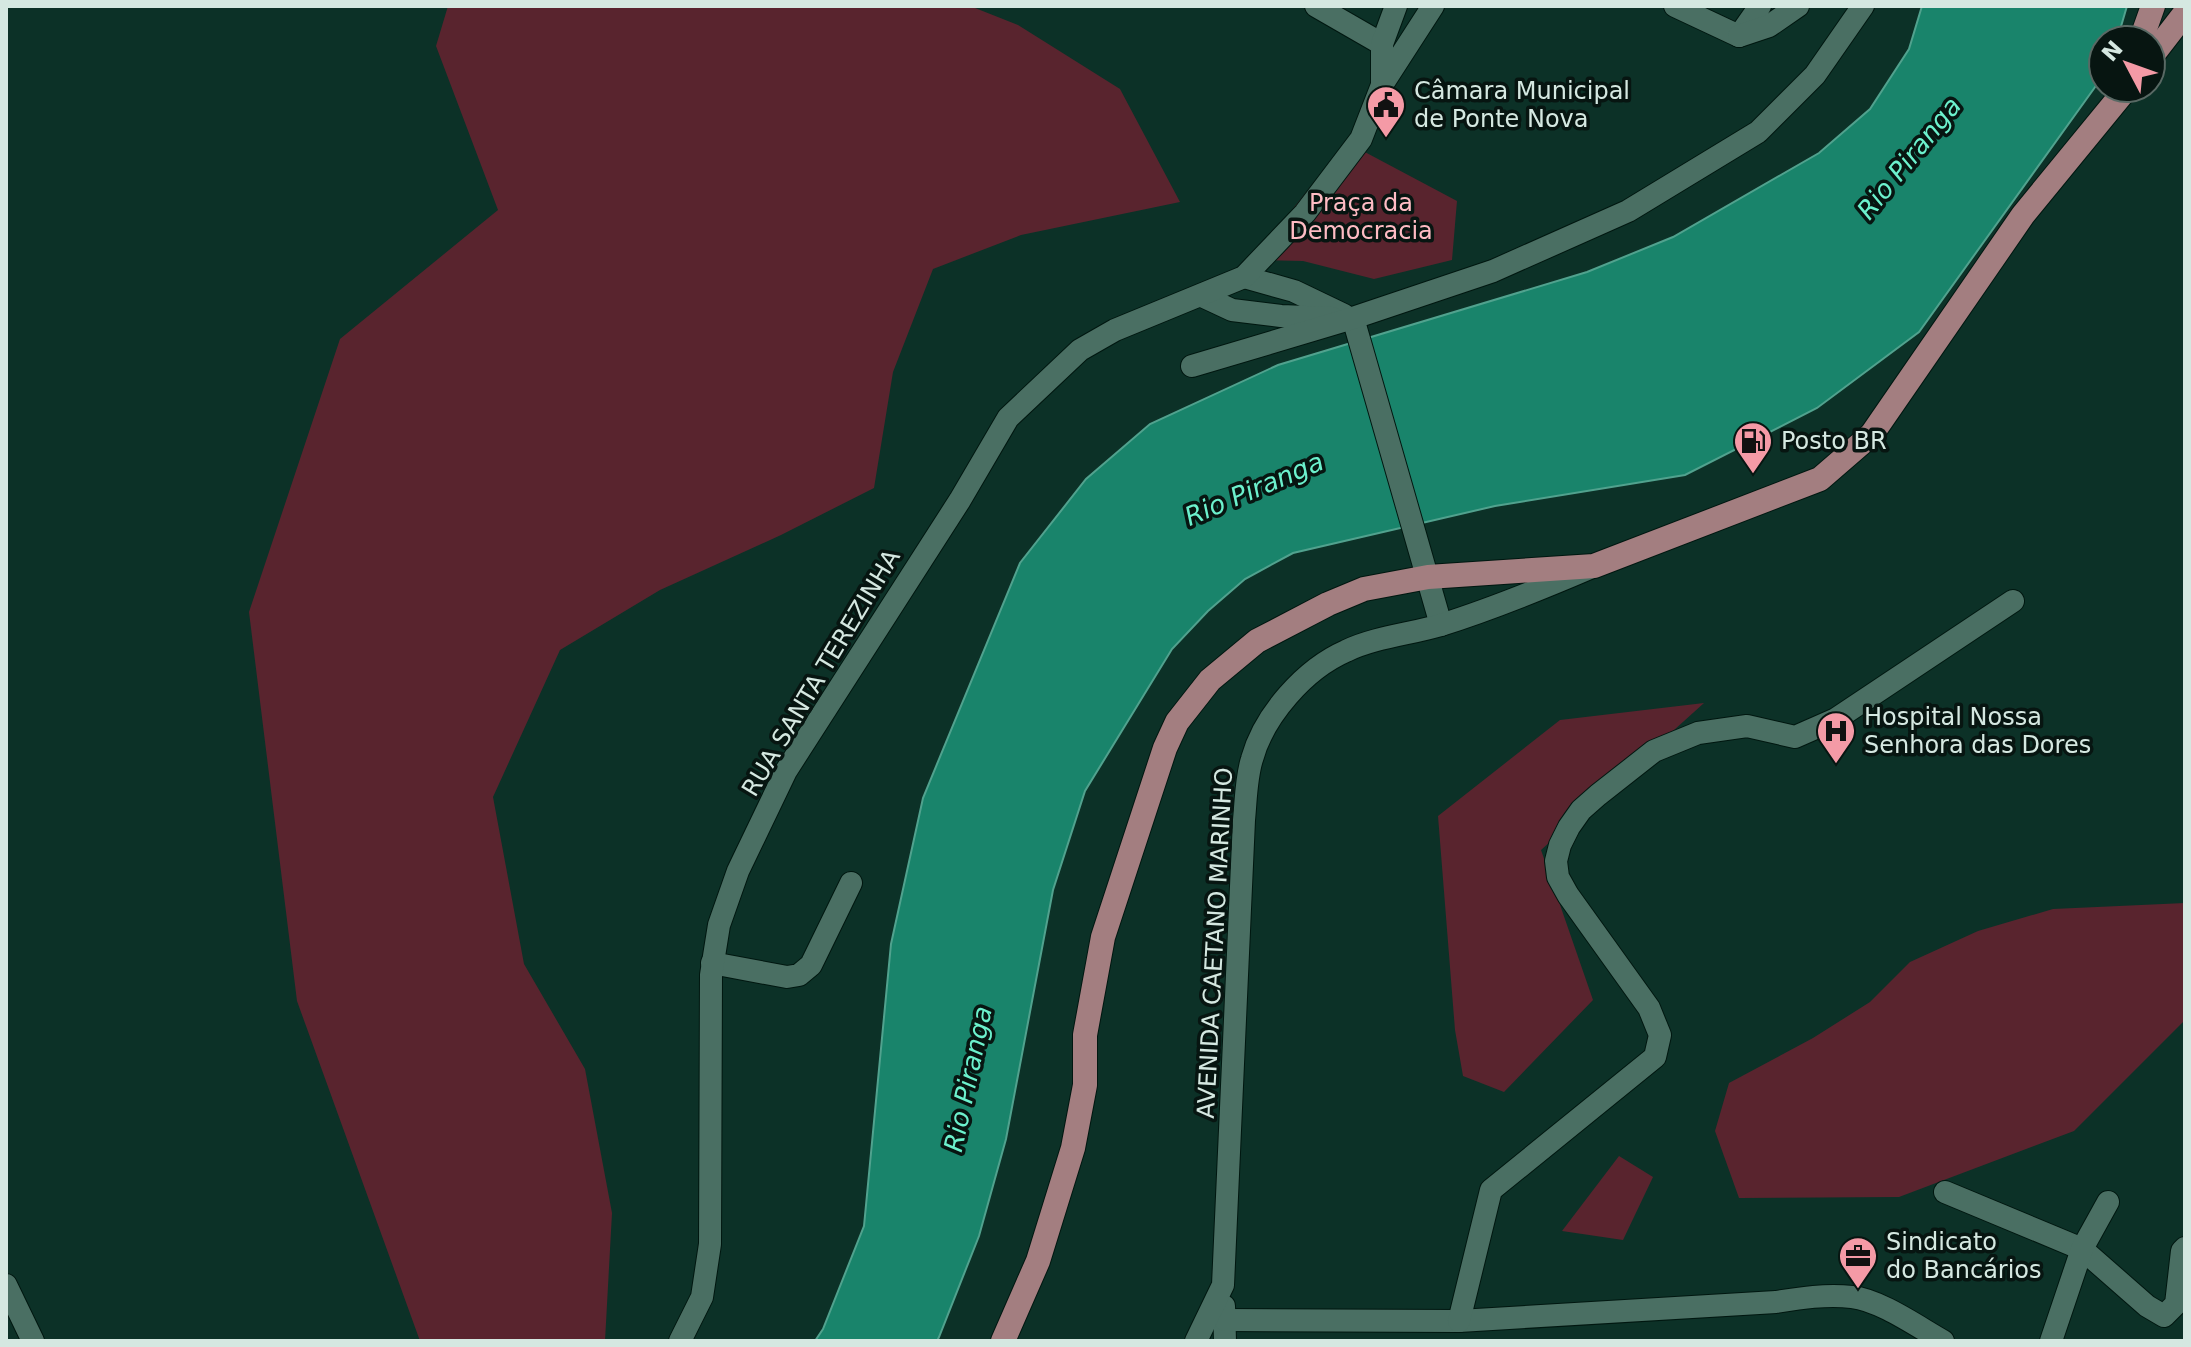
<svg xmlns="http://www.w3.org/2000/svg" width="2191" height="1347" viewBox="0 0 2191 1347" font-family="'DejaVu Sans',sans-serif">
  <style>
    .green { fill: #59242e }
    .water { fill: #19846b; stroke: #51a28e; stroke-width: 2 }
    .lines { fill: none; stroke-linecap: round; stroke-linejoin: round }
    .minor-casing { stroke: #001710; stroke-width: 24 }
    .major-casing { stroke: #001710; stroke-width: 26 }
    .minor { stroke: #4a6f63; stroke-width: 22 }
    .major { stroke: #a37e80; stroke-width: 24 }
    .labels { text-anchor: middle; stroke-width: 7; stroke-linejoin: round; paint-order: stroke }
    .poi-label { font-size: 24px; fill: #d5e8e1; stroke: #071511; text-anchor: start }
    .park-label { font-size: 24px; fill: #ffbcc4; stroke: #071511 }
    .street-label { font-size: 24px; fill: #d5e8e1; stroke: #071511 }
    .water-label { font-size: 26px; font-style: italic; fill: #6cf1cd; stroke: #071511 }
  </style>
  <rect width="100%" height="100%" fill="#0c3127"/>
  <!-- green -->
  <g class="green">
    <path d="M448 6H970L1018 25 1120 89 1180 202 1021 235 933 269 893 372 874 488 781 535 660 590 560 650 493 797 524 964 585 1069 612 1213 605 1341H420L297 1001 249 612 340 339 498 210 436 46Z"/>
    <path d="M1346 142 1457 201 1452 260 1374 279 1303 261 1252 260Z"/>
    <path d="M1704 703 1541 850 1593 1000 1504 1092 1463 1076 1455 1030 1438 816 1560 720Z"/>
    <path d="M2185 903V1020L2074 1131 1899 1197 1739 1198 1715 1131 1729 1083 1813 1038 1870 1002 1910 962 1978 931 2053 909Z"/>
    <path d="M1619 1156 1653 1177 1623 1240 1562 1231Z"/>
  </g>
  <!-- water -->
  <path class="water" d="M1922 6H2127L2117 40H2103V76L1919 332 1817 408 1685 475 1495 506 1293 553 1245 579 1208 611 1172 649 1085 791 1053 890 1006 1139 979 1236 939 1337 937 1341H815L823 1329 864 1226 891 944 923 798 1020 563 1086 479 1150 424 1278 365 1587 272 1673 237 1819 153 1870 109 1909 49Z"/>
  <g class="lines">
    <defs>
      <g id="minor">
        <path d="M1316 6 1382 44"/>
        <path d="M1675 6 1739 36 1760 6"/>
        <path d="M1739 36 1769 26 1798 6"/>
        <path d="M1382 85 1433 6"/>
        <path d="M1244 277 1294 291 1344 315"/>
        <path d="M1202 296 1232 310 1281 316 1332 318"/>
        <path d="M1353 318 1441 625"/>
        <path d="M1192 366 1353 318 1493 271 1628 211 1758 132 1815 75 1863 6"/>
        <path d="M712 963 787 977 799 975 811 965 851 883"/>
        <path d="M1945 1192 2082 1249 2147 1306 2164 1316 2176 1304 2182 1251 2185 1248"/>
        <path d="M6 1285 33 1341"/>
        <path d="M1224 1306 1225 1341"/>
        <path d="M1225 1320 1459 1321 1776 1302C1801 1298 1826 1294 1852 1297 1880 1300 1918 1327 1943 1341"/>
        <path d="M1459 1321 1491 1190 1655 1057 1660 1035 1649 1008 1568 895 1558 877 1556 861 1560 845 1569 827 1581 810 1598 795 1654 751 1698 733 1747 726 1795 737 1836 719 2013 601"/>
        <path d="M680 1341 702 1297 710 1244 711 975 719 925 738 871 786 771 960 500 1008 418 1080 350 1115 330 1244 277 1305 213 1361 139 1382 85V44L1396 6"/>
        <path d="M1196 1341 1223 1285 1244 820C1246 800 1246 778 1252 759 1264 715 1305 669 1346 651 1375 637 1411 634 1441 625 1492 609 1541 589 1590 568"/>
        <path d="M2051 1341 2082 1249 2108 1202"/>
      </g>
      <g id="major">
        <path d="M2141 40 2153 6"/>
        <path d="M2151 57 2185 13"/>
        <path d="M1003 1341 1038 1261 1073 1148 1085 1085V1035L1103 937 1165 748 1177 722 1210 680 1257 641 1328 604 1364 589 1428 577 1594 566 1820 479 1872 434 2023 215 2127 88"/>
      </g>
    </defs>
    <!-- minor casing -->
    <use href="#minor" class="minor-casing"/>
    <!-- major casing -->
    <use href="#major" class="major-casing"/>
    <!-- minor -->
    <use href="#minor" class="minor"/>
    <!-- major -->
    <use href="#major" class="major"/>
  </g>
  <!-- icons -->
  <defs>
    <symbol id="civic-pin" viewBox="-11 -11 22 30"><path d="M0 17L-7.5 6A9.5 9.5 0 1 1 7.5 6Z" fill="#f49aa6" stroke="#071511"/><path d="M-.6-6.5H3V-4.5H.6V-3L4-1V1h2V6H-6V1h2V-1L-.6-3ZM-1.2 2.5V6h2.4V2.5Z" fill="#111"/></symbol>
    <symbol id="fuel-pin" viewBox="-11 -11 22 30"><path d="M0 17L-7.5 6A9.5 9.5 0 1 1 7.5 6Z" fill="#f49aa6" stroke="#071511"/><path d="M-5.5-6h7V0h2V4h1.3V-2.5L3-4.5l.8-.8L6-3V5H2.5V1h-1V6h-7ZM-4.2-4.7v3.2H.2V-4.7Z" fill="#111"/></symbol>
    <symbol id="hospital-pin" viewBox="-11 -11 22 30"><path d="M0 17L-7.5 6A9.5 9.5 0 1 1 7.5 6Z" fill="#f49aa6" stroke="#071511"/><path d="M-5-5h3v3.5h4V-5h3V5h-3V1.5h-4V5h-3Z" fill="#111"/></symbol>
    <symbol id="office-pin" viewBox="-11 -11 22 30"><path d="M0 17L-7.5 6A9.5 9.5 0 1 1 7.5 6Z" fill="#f49aa6" stroke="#071511"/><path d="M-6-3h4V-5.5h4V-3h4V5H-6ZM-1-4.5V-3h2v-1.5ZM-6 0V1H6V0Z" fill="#111"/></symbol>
  </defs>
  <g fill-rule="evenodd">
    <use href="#civic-pin" x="1364" y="83" width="44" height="60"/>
    <use href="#fuel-pin" x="1731" y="419" width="44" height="60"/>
    <use href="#hospital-pin" x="1814" y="709" width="44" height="60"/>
    <use href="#office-pin" x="1836" y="1234" width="44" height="60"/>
  </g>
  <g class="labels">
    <!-- poi labels -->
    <g class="poi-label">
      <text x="1414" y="99">Câmara Municipal<tspan x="1414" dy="28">de Ponte Nova</tspan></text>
      <text x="1781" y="449">Posto BR</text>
      <text x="1864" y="725">Hospital Nossa<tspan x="1864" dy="28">Senhora das Dores</tspan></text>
      <text x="1886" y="1250">Sindicato<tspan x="1886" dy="28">do Bancários</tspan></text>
    </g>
    <!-- park labels -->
    <g class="park-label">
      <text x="1361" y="211">Praça da<tspan x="1361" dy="28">Democracia</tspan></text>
    </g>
    <!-- street labels -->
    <g class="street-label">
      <text transform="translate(821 673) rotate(-59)" y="8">RUA SANTA TEREZINHA</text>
      <text transform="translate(1215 943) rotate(-87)" y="8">AVENIDA CAETANO MARINHO</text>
    </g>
    <!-- water labels -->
    <g class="water-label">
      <text transform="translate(1909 158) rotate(-51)" y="9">Rio Piranga</text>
      <text transform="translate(1254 489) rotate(-23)" y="9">Rio Piranga</text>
      <text transform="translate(968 1079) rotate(-78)" y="9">Rio Piranga</text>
    </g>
  </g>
  <!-- border -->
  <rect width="2191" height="1347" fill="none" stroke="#d5e8e1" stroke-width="16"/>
  <!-- north arrow -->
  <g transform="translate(2127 64) rotate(311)"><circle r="38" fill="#071511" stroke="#596964" stroke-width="2"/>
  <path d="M0-6L14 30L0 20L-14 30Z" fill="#f49aa6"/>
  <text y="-12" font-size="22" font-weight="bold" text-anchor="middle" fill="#d5e8e1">N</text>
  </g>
</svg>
